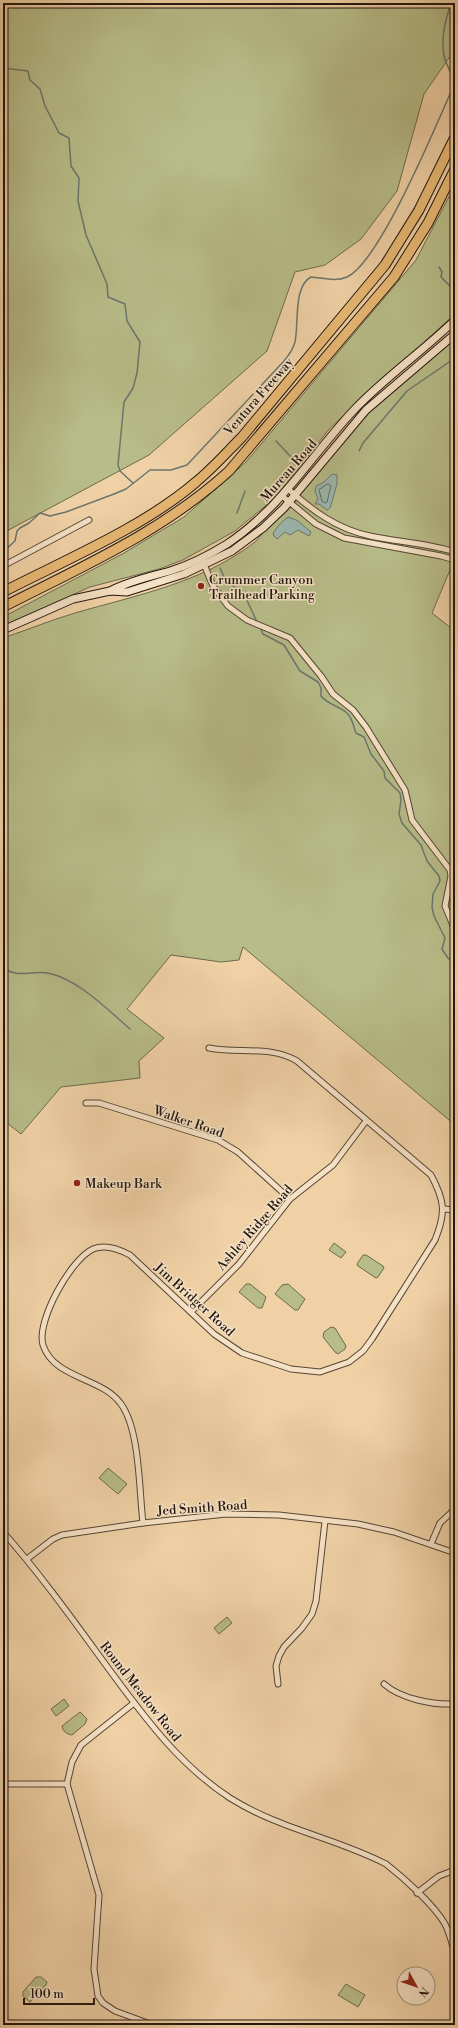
<svg xmlns="http://www.w3.org/2000/svg" width="458" height="2028" viewBox="0 0 458 2028" font-family="'Libre Bodoni',serif">
  <style>
    .green { fill: #b7bc88; stroke: #6c694c }
    .water { fill: #9bb6ae; stroke: #6a766e }
    .lines { fill: none; stroke-linecap: round; stroke-linejoin: round }
    .shore { stroke: #5e665e; stroke-width: 1 }
    .stream { stroke: #6a766e; stroke-width: 1.5 }
    .street-casing { stroke: #554535; stroke-width: 7 }
    .secondary-casing { stroke: #21160f; stroke-width: 9 }
    .highway-casing { stroke: #21160f; stroke-width: 11 }
    .street { stroke: #f5e1c5; stroke-width: 5 }
    .secondary { stroke: #f5e1c5; stroke-width: 7 }
    .highway { stroke: #e8b873; stroke-width: 9 }
    .poi-dot { fill: #8f2418; stroke: #f5e1c5; stroke-width: 1.5 }
    .labels { text-anchor: middle; stroke-width: 3; stroke-linejoin: round; paint-order: stroke }
    .street-label { font-size: 13px; fill: #21160f; stroke: #f5e1c5 }
    .poi-label { font-size: 13px; fill: #21160f; stroke: #f5e1c5; text-anchor: start }
  </style>
  <rect width="100%" height="100%" fill="#f0d1a6"/>
  <filter id="stains"><feTurbulence type="fractalNoise" baseFrequency=".005" numOctaves="4"/><feColorMatrix values="0 0 0 0 .2 0 0 0 0 .09 0 0 0 0 .02 0 0 0 .5 -.17"/></filter>
  <radialGradient id="worn" r=".72"><stop offset=".6" stop-color="#630" stop-opacity="0"/><stop offset="1" stop-color="#630" stop-opacity=".3"/></radialGradient>
  <!-- green -->
  <g class="green">
    <path d="M3 3H455V49L424 94 397 191 361 239 325 265 295 272 267 351 149 455 3 533Z"/>
    <path d="M455 185V314L330 428 275 498 235 531 183 560 159 569 90 587 5 625 3 617 124 553 184 517 246 462 416 260Z"/>
    <path d="M455 339V558L432 613 455 631V1125L243 947 239 960 221 962 171 955 127 1009 164 1038 139 1061 140 1078 61 1087 21 1134 3 1120V638C27 630 51 620 75 613 137 595 202 583 255 542L368 414Z"/>
    <path d="M334 1243 346 1252 341 1258 329 1250Z"/>
    <path d="M363 1255H366L383 1266 384 1268 378 1277 376 1278 358 1266 357 1264Z"/>
    <path d="M246 1284H250L266 1297 262 1308H258L239 1292Z"/>
    <path d="M288 1284 305 1299 298 1310H295L275 1294 282 1285Z"/>
    <path d="M331 1327 335 1328 346 1346 345 1349 338 1354 335 1352 323 1337 324 1332Z"/>
    <path d="M108 1468 127 1484 118 1494 99 1478Z"/>
    <path d="M227 1617 232 1623 219 1634 214 1628Z"/>
    <path d="M64 1699 69 1706 56 1716 51 1709Z"/>
    <path d="M80 1712 87 1719 85 1724 72 1735C66 1734 63 1731 62 1726Z"/>
    <path d="M36 1977H41L47 1982 46 1985 30 2002 23 1996V1992Z"/>
    <path d="M346 1984 365 1995 358 2007 338 1995Z"/>
  </g>
  <!-- water -->
  <g class="water">
    <path d="M332 474 337 475V484L330 508 327 510 319 504H315L318 499 315 491 316 486 324 482Z"/>
    <path d="M289 517 298 521 311 532 309 536 298 530 290 535 285 532 277 539 274 536 273 533C277 528 283 519 289 517Z"/>
  </g>
  <g class="lines">
    <!-- shore -->
    <path class="shore" d="M328 484 331 486 327 502 325 503 322 501 319 490Z"/>
    <!-- stream -->
    <g class="stream">
      <path d="M3 68 28 71 30 80 40 89 45 106 59 133 69 138 71 166 79 178 78 201 86 235 107 284 108 297 125 304 127 321 140 342 137 373 133 388 124 402 118 465 120 471 133 483"/>
      <path d="M439 267 442 272 441 277 452 288"/>
      <path d="M276 441 292 458"/>
      <path d="M359 451 363 443 407 391 455 358"/>
      <path d="M237 513 245 491"/>
      <path d="M3 552 15 541 17 531 20 528 29 523 40 513 50 516 66 512 114 494 126 489 150 470H171L187 465 284 361C289 355 293 349 295 342 299 324 293 286 311 277 323 278 336 282 347 277 380 262 437 123 454 85 455 78 446 65 444 56 441 36 445 22 451 3"/>
      <path d="M220 568 225 579 245 596 257 622"/>
      <path d="M260 627 263 634 284 645 300 671 318 682 321 688V696C327 704 339 706 347 713 353 719 353 726 356 733L364 737 371 754 384 771 385 778 400 793 401 800 399 814 402 823 421 845 427 861 439 876 440 881 433 894 432 907 434 916 445 938 442 949 448 958 455 963"/>
      <path d="M3 968C20 979 32 970 48 973 78 979 108 1010 130 1029"/>
    </g>
    <defs>
      <g id="street">
        <path d="M288 489C313 511 337 529 370 536 398 542 427 543 455 552"/>
        <path d="M282 496 316 524 344 538 441 556 455 560"/>
        <path d="M203 562 213 586 228 606 247 620 290 638 321 676 333 694 353 710 366 727 405 790 412 820 450 870 451 876 445 906 455 930"/>
        <path d="M3 566 89 520"/>
        <path d="M86 1103H99L218 1140 238 1152 290 1199"/>
        <path d="M444 1209 455 1210"/>
        <path d="M191 1312 239 1264 290 1199 333 1165 366 1121"/>
        <path d="M143 1523C139 1490 140 1430 121 1404 102 1377 54 1379 43 1345 36 1321 71 1259 93 1249 105 1244 119 1249 130 1255L214 1334 242 1353 291 1369 320 1372 349 1362 363 1351 372 1339 435 1240C446 1213 445 1201 431 1175L297 1061C271 1045 238 1054 209 1048"/>
        <path d="M3 1532C43 1577 78 1627 114 1676 148 1722 181 1766 230 1798 279 1829 336 1838 386 1864 404 1878 434 1905 445 1924 450 1934 452 1944 455 1954"/>
        <path d="M431 1544 440 1523 455 1509"/>
        <path d="M27 1559 53 1539 62 1535 143 1523 226 1514 279 1515 358 1524 394 1532 455 1553"/>
        <path d="M278 1684 276 1666 279 1656 284 1647 302 1628 312 1614 316 1601 325 1521"/>
        <path d="M384 1684C401 1699 433 1705 455 1704"/>
        <path d="M134 1703 81 1745 72 1762 67 1784 99 1895 94 1969 98 1996 103 2003 115 2011 153 2025"/>
        <path d="M3 1784H67"/>
        <path d="M417 1893 439 1876 455 1870"/>
      </g>
      <g id="secondary">
        <path d="M110 591C129 581 149 577 170 571 190 565 209 555 227 544 280 509 311 456 353 411 384 378 422 352 455 320"/>
        <path d="M3 630 73 599 110 591 127 592 184 574 232 551 263 528 284 508 366 410 455 334"/>
      </g>
      <g id="highway">
        <path d="M3 592C65 560 144 527 196 482 213 468 227 452 242 437L385 265 419 210 455 137"/>
        <path d="M3 607C83 566 162 532 229 471L394 277 428 223 455 169"/>
      </g>
    </defs>
    <!-- street casing -->
    <use href="#street" class="street-casing"/>
    <!-- secondary casing -->
    <use href="#secondary" class="secondary-casing"/>
    <!-- highway casing -->
    <use href="#highway" class="highway-casing"/>
    <!-- street -->
    <use href="#street" class="street"/>
    <!-- secondary -->
    <use href="#secondary" class="secondary"/>
    <!-- highway -->
    <use href="#highway" class="highway"/>
  </g>
  <!-- markers -->
  <g class="poi-dot">
    <circle cx="201" cy="586" r="4"/>
    <circle cx="77" cy="1183" r="4"/>
  </g>
  <g class="labels">
    <!-- street labels -->
    <g class="street-label">
      <text transform="translate(258 396) rotate(-49)" y="5">Ventura Freeway</text>
      <text transform="translate(288 470) rotate(-49)" y="5">Mureau Road</text>
      <text transform="translate(189 1121) rotate(19)" y="5">Walker Road</text>
      <text transform="translate(254 1227) rotate(-49)" y="5">Ashley Ridge Road</text>
      <text transform="translate(195 1299) rotate(42)" y="5">Jim Bridger Road</text>
      <text transform="translate(202 1507) rotate(-4)" y="5">Jed Smith Road</text>
      <text transform="translate(141 1691) rotate(52)" y="5">Round Meadow Road</text>
    </g>
    <!-- poi labels -->
    <g class="poi-label">
      <text x="209" y="584">Crummer Canyon<tspan x="209" dy="15">Trailhead Parking</tspan></text>
      <text x="85" y="1188">Makeup Bark</text>
    </g>
  </g>
  <!-- margin -->
  <rect width="458" height="2028" fill="none" stroke="#f0d1a6" stroke-width="16"/>
  <rect x="4" y="4" width="450" height="2020" fill="none" stroke="#21160f" stroke-width="2"/>
  <rect x="8" y="8" width="442" height="2012" fill="none" stroke="#21160f"/>
  <!-- north arrow -->
  <g transform="translate(416 1986) rotate(130)"><circle r="19" fill="#f5e1c5" stroke="#a0907c"/>
  <path d="M0-3L7 15L0 10L-7 15Z" fill="#8f2418"/>
  <text y="-6" font-size="11" font-weight="bold" text-anchor="middle" fill="#21160f">N</text>
  </g>
  <!-- scale -->
  <path d="M24 1998v6h70v-6" fill="none" stroke="#21160f" stroke-width="2"/>
  <text x="30" y="1998" font-size="12" fill="#21160f" stroke="#f5e1c5" stroke-width="3" paint-order="stroke">100 m</text>
  <rect width="100%" height="100%" filter="url(#stains)"/>
  <rect width="100%" height="100%" fill="url(#worn)"/>
</svg>
